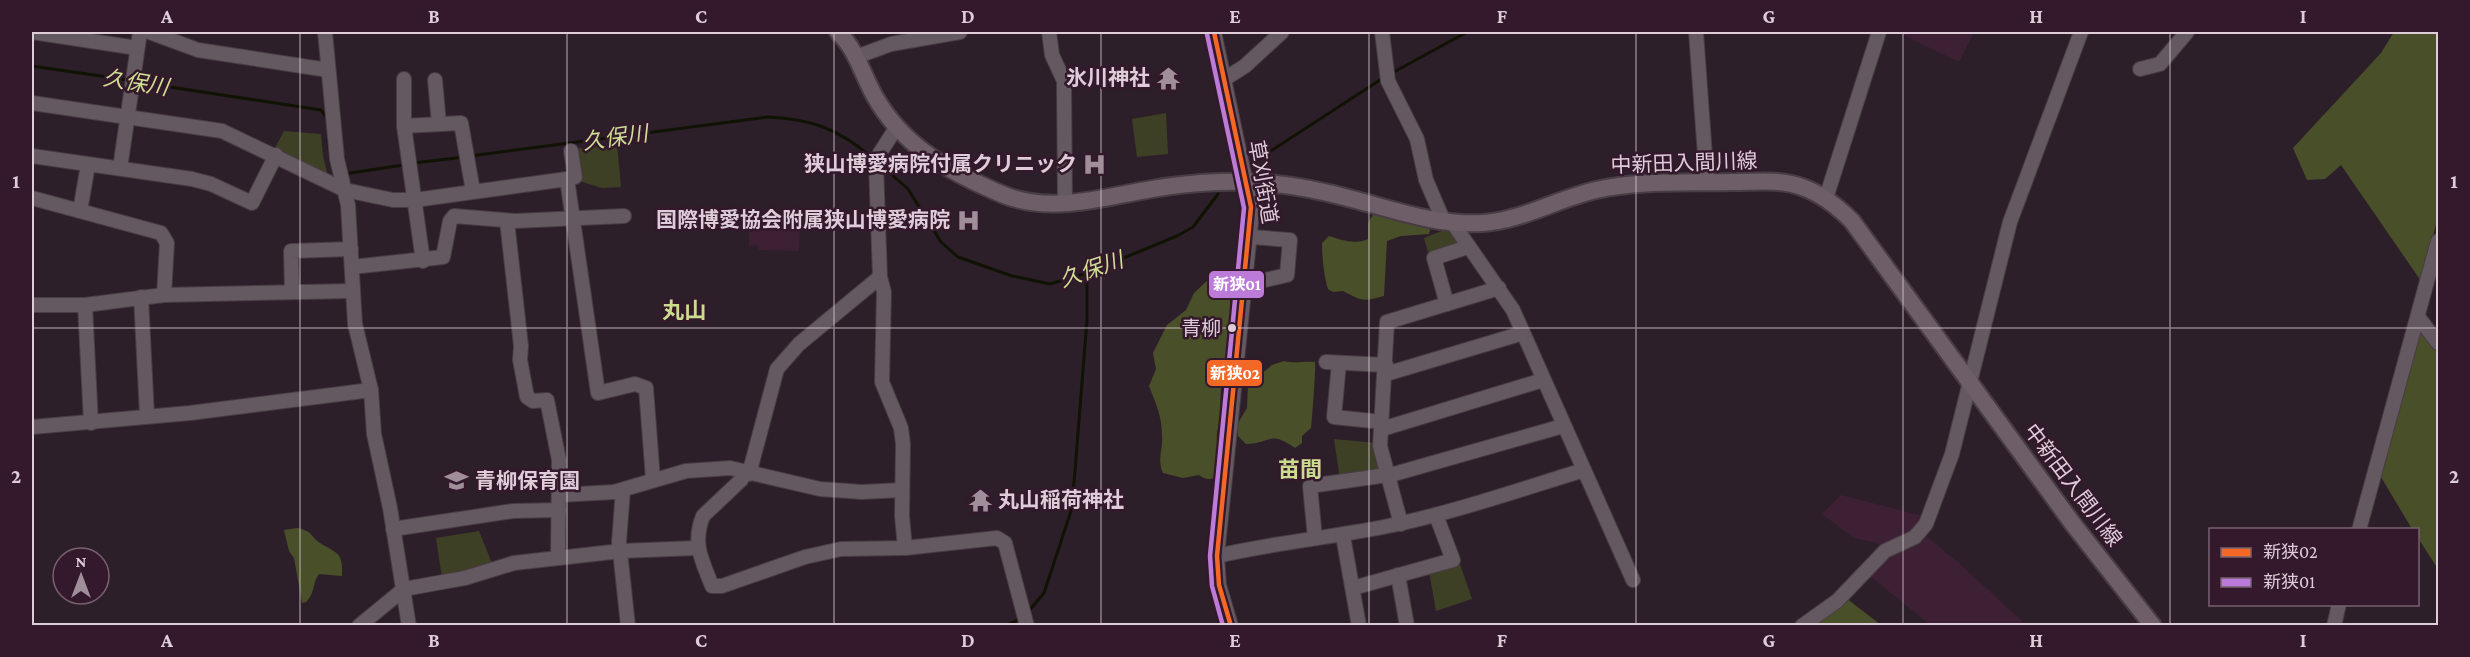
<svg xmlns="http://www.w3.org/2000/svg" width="2470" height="657" viewBox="0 0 2470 657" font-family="'Crimson Pro','Noto Sans JP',serif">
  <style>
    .built { fill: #3d2034 }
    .green { fill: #3d4025 }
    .forest { fill: #494f28 }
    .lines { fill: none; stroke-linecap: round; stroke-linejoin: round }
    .stream { stroke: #101204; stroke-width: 3 }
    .minor-casing { stroke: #483c45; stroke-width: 16 }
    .major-casing { stroke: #483c45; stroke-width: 20 }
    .minor { stroke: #645960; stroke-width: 14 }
    .major { stroke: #6d5e68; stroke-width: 16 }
    .bus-1-casing { stroke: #33192b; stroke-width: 9 }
    .bus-2-casing { stroke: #33192b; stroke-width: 9 }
    .bus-1 { stroke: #f36827; stroke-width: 4.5 }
    .bus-2 { stroke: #bd7bd9; stroke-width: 4.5 }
    .grid { fill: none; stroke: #deccd8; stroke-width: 1.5; stroke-opacity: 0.55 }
    .bus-dot { fill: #deccd8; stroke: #33192b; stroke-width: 2 }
    .labels { text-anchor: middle; stroke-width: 5; stroke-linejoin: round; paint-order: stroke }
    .bus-label { font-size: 20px; fill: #deccd8; stroke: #33192b; text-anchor: end }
    .poi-label { font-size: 21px; font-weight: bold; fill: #deccd8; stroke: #33192b; text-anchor: end }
    .street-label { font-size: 21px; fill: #deccd8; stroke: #33192b }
    .water-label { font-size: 22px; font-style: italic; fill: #cede93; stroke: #33192b }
    .neighbourhood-label { font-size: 22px; font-weight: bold; fill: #cbdb8f; stroke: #33192b }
    .line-badge { stroke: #33192b; stroke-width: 2 }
    .badge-label { font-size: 16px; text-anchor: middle; font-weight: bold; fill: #fff }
    .neatline { fill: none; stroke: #deccd8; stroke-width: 2 }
    .grid-label { font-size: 20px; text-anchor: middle; font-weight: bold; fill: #deccd8 }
  </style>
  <rect width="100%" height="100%" fill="#2d1f29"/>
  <!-- built -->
  <g class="built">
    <path d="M1897 32H1974L1959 62Z"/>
    <path d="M749 215 800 224 799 251 759 250V246L749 245Z"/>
    <path d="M1841 495 1923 516 1909 534 1882 548 1877 543 1854 538 1822 514Z"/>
    <path d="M1925 535 1960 564 2026 625H1930L1869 575 1889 554Z"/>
  </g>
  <!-- green -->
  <g class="green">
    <path d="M1166 113 1168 154 1137 157 1132 119Z"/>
    <path d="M284 131 321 134 323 156 328 176 274 150Z"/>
    <path d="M617 144 621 187 602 188 579 181 575 149Z"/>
    <path d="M1444 230 1450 232 1458 243 1457 247 1429 256 1424 238Z"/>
    <path d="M1334 439 1376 443 1382 469 1340 479Z"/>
    <path d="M479 531 493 566 442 578 436 538Z"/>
    <path d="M1460 564 1472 599 1436 611 1429 571Z"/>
  </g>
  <!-- forest -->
  <g class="forest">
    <path d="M2394 32H2438V217L2421 281 2341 165 2325 179 2307 180 2293 148 2381 53Z"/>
    <path d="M1374 213 1426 226 1430 230 1429 234 1401 236 1387 241 1384 296C1362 302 1362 301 1343 291L1333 292 1328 289C1324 277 1322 256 1322 243L1329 236C1342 240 1355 245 1368 239V223Z"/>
    <path d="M1209 279H1214L1221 290 1229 293C1234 325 1225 349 1222 380 1220 392 1221 405 1220 417 1219 425 1216 433 1217 440 1217 453 1219 464 1217 477 1210 480 1205 480 1199 475L1183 478 1163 473C1157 459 1163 450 1162 436 1162 416 1156 404 1149 386L1156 369 1153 353 1167 325 1186 310 1194 293Z"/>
    <path d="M2419 328 2438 354V569L2418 538V530L2412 529 2381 477Z"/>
    <path d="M1284 361C1295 364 1304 361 1315 362 1316 368 1312 420 1311 428L1302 436V443L1295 448C1269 430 1272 443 1246 444L1238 436V423L1247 408 1248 385 1272 365Z"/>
    <path d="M297 528C313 531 310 536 320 543 338 554 343 552 342 576L319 574C312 583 315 594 306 602L302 603 294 558 289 551 284 530Z"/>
    <path d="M1846 598 1881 625 1813 626Z"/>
  </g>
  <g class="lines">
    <!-- stream -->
    <g class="stream">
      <path d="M32 66 128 80"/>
      <path d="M1392 73 1467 32"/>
      <path d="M137 82 321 110 327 118"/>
      <path d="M328 140 331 160"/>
      <path d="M470 156 768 117C811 119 839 129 871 157"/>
      <path d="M1254 162 1383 78"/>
      <path d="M414 163 464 157"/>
      <path d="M882 166 908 189 941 242 958 257 1012 276 1050 284 1087 273 1177 236 1193 227 1218 194"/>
      <path d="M350 173 404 165"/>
      <path d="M1027 613 1044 593 1072 508 1087 320V274"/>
      <path d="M1005 626 1020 619"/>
    </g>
    <defs>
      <g id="minor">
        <path d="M32 32 137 48"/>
        <path d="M149 32 198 50 328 70"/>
        <path d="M325 32 337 159 348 205 355 324 371 390 374 434 390 508 409 626"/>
        <path d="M1049 32 1052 55 1064 81 1065 203"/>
        <path d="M1214 32 1251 207V223L1217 556 1219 585 1231 626"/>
        <path d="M1382 32 1388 81 1417 139 1426 180 1444 222"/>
        <path d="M1696 32 1707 183"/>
        <path d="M856 57 891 44 960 32"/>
        <path d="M2140 69 2160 64 2187 32"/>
        <path d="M404 79V126L423 261"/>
        <path d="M435 80 439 124"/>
        <path d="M1223 80 1245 66 1282 32"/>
        <path d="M32 103 222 131 345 190 393 200H415L567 179 598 393 635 384 646 388 653 479"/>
        <path d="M404 126 461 123 473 191"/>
        <path d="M896 128 878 156 876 164 880 277 884 292 882 382 901 428 903 444 902 516 905 548"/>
        <path d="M32 156 192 179 211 184 252 203 276 155"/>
        <path d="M120 168 140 32"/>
        <path d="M567 179 575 177 571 151"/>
        <path d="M32 198 161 233 167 243 164 295"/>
        <path d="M1826 198 1879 32"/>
        <path d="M80 211 88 165"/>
        <path d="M507 221 521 346 520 360 527 397 533 401 547 400 559 460 558 558"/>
        <path d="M1452 222 1513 310 1633 580"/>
        <path d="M352 267 443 257 450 221 454 216 515 221 624 216"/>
        <path d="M1247 279 1265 280 1287 275 1290 240 1252 237"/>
        <path d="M292 292 291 251 351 249"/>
        <path d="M141 297 147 415"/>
        <path d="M1447 304 1434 258 1468 247"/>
        <path d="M32 305H85L164 295 352 291"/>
        <path d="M85 305 91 423"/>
        <path d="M2418 317 2438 343"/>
        <path d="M1326 362 1386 365"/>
        <path d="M1339 363 1334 417 1382 422"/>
        <path d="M1386 374 1523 333"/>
        <path d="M32 427 190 413 371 390"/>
        <path d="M1382 429 1543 380"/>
        <path d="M745 472 741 480 703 516C692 544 702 560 712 586H722L805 557 841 549 905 548 997 538 1005 543 1027 626"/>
        <path d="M749 474 777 369 799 344 880 277"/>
        <path d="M623 490 619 542 628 626"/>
        <path d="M560 495 614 492 686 471 730 468 820 489 862 492 902 490"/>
        <path d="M1401 524 1380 446 1387 322 1499 288"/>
        <path d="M393 529 513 511 559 510"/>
        <path d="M2359 530 2438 241"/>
        <path d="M1343 536 1359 626"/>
        <path d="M1315 538 1310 486 1394 474 1563 426"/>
        <path d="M1217 556C1277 542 1338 537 1398 524 1461 510 1522 489 1584 470"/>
        <path d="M1398 575 1407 626"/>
        <path d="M1353 588 1453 560 1436 515"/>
        <path d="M359 626 404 589 465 578 514 563 621 551 697 548"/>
        <path d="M1802 626 1837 601 1885 551 1915 537 1926 524 1952 454 2010 222 2081 32"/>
        <path d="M2334 626 2339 604"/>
      </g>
      <path id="major" d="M838 32C856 49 862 73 874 95 902 146 951 173 1004 195 1052 214 1104 197 1152 189 1174 185 1197 183 1219 182 1264 180 1309 187 1352 199 1395 210 1438 226 1483 223 1523 220 1557 199 1596 190 1641 180 1689 183 1735 182 1756 182 1781 179 1802 187 1822 194 1837 206 1852 221L2073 524 2153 626"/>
    </defs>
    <!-- minor casing -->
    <use href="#minor" class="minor-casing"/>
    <!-- major casing -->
    <use href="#major" class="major-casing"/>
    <!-- minor -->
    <use href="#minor" class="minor"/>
    <!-- major -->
    <use href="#major" class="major"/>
    <defs>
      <path id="bus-1" d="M1214 32 1251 207 1217 556 1219 585 1231 626"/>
      <path id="bus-2" d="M1207 34 1244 208 1210 556 1212 586 1223 626"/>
    </defs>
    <!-- bus-1 casing -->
    <use href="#bus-1" class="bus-1-casing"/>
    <!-- bus-2 casing -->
    <use href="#bus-2" class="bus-2-casing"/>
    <!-- bus-1 -->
    <use href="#bus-1" class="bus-1"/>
    <!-- bus-2 -->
    <use href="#bus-2" class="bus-2"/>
  </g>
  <!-- grid -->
  <path class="grid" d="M300 32V626M567 32V626M834 32V626M1101 32V626M1369 32V626M1636 32V626M1903 32V626M2170 32V626M32 328H2438"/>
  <!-- icons -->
  <defs>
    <symbol id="temple-bare" viewBox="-9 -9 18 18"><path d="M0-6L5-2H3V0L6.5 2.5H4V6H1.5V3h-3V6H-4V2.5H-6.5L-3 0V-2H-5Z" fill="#a08f9b" stroke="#33192b" stroke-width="2.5" paint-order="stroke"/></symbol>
    <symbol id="hospital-bare" viewBox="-9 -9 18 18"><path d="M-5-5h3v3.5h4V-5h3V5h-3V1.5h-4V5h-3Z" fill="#a08f9b" stroke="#33192b" stroke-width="2.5" paint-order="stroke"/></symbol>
    <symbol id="school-bare" viewBox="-9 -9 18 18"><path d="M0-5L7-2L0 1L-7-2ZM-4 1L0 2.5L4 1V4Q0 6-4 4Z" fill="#a08f9b" stroke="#33192b" stroke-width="2.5" paint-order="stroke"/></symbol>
  </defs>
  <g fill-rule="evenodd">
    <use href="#temple-bare" x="1152" y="62" width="33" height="33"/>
    <use href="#hospital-bare" x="1078" y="148" width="33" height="33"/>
    <use href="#hospital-bare" x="952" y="204" width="33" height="33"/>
    <use href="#school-bare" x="440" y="464" width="33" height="33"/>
    <use href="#temple-bare" x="964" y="484" width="33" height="33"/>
  </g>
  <!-- markers -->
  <circle class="bus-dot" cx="1232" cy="328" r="5"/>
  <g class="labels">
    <!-- bus labels -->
    <g class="bus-label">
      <text x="1221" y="335">青柳</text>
    </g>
    <!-- poi labels -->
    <g class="poi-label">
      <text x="1150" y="85">氷川神社</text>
      <text x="1077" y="171">狭山博愛病院付属クリニック</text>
      <text x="950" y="227">国際博愛協会附属狭山博愛病院</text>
      <text x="475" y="488" text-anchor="start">青柳保育園</text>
      <text x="998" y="507" text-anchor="start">丸山稲荷神社</text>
    </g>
    <!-- street labels -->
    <g class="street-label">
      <text transform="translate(1684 163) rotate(-2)" y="7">中新田入間川線</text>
      <text transform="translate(1263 182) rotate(80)" y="7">草刈街道</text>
      <text transform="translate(2073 485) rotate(53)" y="7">中新田入間川線</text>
    </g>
    <!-- water labels -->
    <g class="water-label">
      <text transform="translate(136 82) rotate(9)" y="8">久保川</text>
      <text transform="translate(615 137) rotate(-8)" y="8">久保川</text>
      <text transform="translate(1091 269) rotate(-19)" y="8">久保川</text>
    </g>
    <!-- neighbourhood labels -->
    <g class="neighbourhood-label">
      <text x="684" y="318">丸山</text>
      <text x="1300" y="477">苗間</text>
    </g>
  </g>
  <g class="line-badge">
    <rect x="1208" y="270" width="57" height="29" rx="6" fill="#bd7bd9"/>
    <rect x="1206" y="359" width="57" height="28" rx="6" fill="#f36827"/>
  </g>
  <g class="badge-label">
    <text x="1237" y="290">新狭01</text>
    <text x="1235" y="379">新狭02</text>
  </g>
  <!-- border -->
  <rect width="2470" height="657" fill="none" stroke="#33192b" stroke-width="66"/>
  <!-- legend -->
  <rect x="2209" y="528" width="210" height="78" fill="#33192b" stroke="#776170" stroke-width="1.5"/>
  <rect x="2221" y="548" width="30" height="9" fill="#f36827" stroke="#776170" stroke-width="1.5"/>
  <text x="2263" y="558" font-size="18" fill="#deccd8">新狭02</text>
  <rect x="2221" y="578" width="30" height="9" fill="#bd7bd9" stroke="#776170" stroke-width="1.5"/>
  <text x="2263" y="588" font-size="18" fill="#deccd8">新狭01</text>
  <!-- north arrow -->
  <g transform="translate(81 576)"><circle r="28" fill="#33192b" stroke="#776170" stroke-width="1.5"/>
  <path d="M0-4.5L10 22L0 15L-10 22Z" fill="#a08f9b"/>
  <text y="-9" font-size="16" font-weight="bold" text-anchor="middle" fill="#deccd8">N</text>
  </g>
  <rect x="33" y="33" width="2404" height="591" class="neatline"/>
  <g class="grid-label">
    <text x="167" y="23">A</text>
    <text x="434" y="23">B</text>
    <text x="701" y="23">C</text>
    <text x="968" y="23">D</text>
    <text x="1235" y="23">E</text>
    <text x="1502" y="23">F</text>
    <text x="1769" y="23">G</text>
    <text x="2036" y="23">H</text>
    <text x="2303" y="23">I</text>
    <text x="16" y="188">1</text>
    <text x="2454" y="188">1</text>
    <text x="16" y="483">2</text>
    <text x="2454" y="483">2</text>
    <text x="167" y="647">A</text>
    <text x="434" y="647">B</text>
    <text x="701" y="647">C</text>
    <text x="968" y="647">D</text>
    <text x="1235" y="647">E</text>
    <text x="1502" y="647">F</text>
    <text x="1769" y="647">G</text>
    <text x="2036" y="647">H</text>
    <text x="2303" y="647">I</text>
  </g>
</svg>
